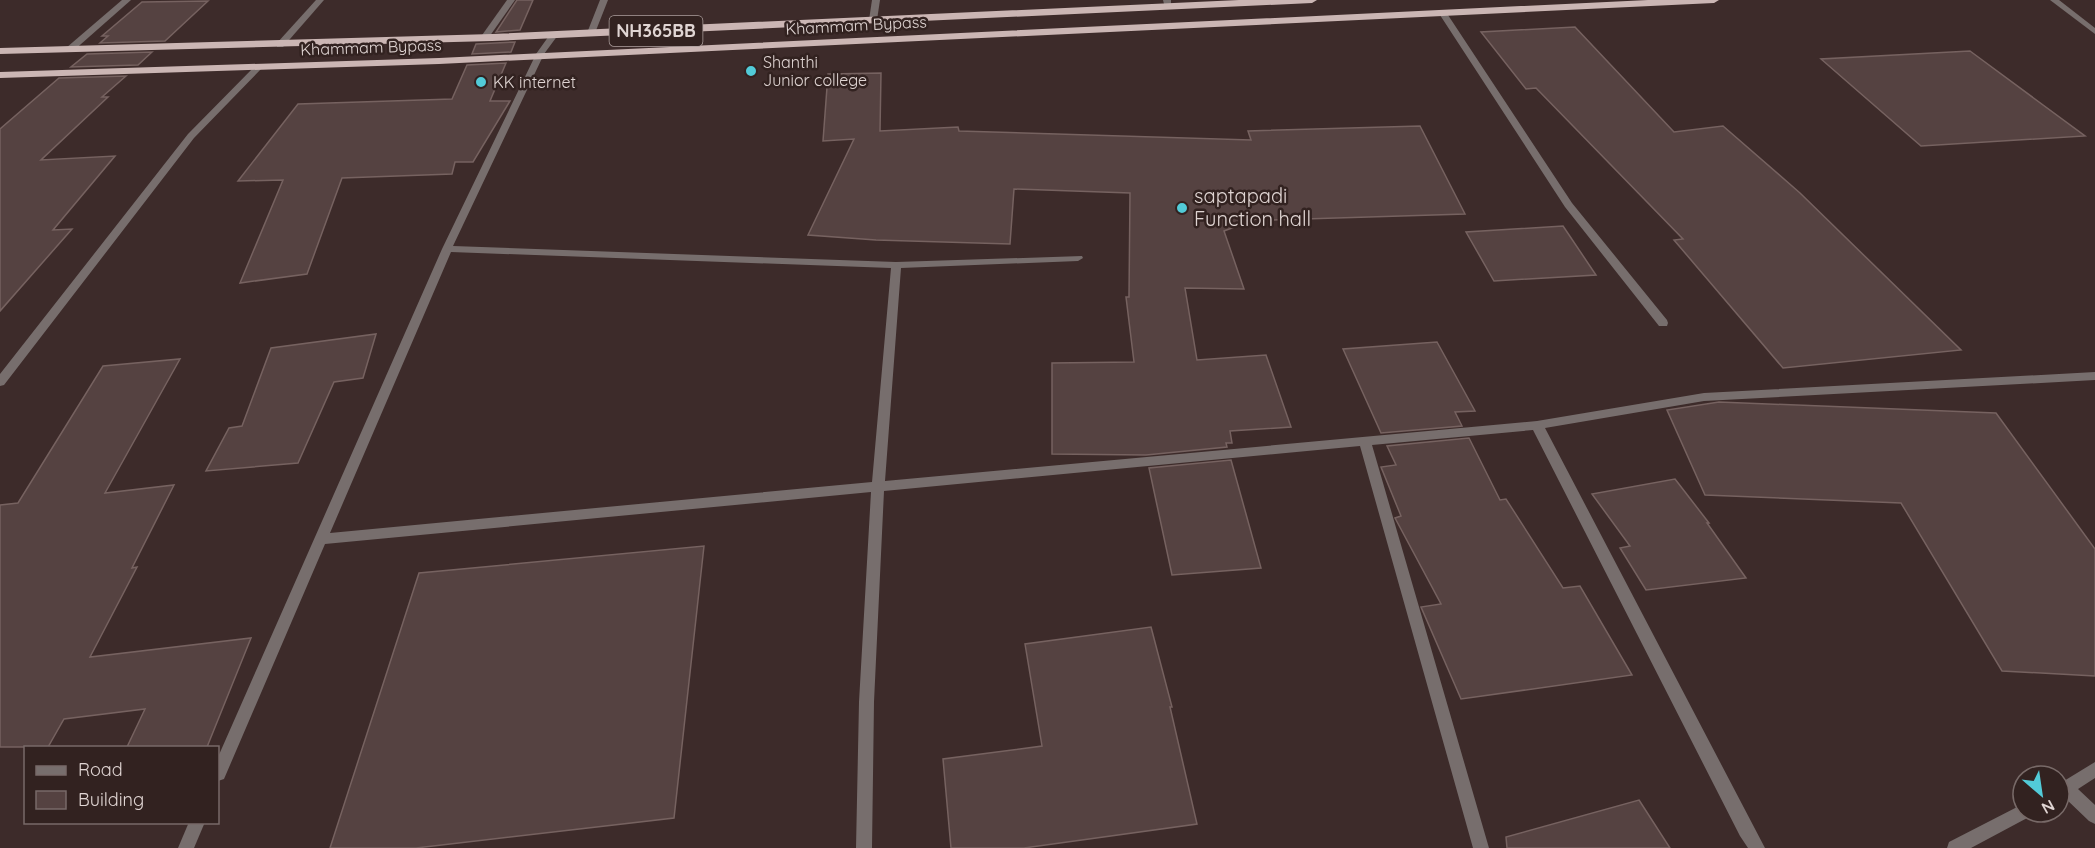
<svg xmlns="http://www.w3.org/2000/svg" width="2095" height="848" viewBox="0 0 2095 848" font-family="Quicksand,sans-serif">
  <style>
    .building { fill: #554241; stroke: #766260; stroke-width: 1.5 }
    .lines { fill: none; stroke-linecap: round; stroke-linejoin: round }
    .minor { fill: #776e6d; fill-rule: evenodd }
    .trunk { fill: #cbb6b4; fill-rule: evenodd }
    .poi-dot { fill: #52cbd8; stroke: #322220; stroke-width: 2 }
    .labels { text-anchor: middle; stroke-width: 5; stroke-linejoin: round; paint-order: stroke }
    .far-street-label { font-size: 16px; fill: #e0d5d3; stroke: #322220 }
    .far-poi-label { font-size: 16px; fill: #e0d5d3; stroke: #322220; text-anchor: start }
    .shield { fill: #322220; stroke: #ac9f9d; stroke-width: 1.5 }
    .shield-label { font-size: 18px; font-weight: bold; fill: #e0d5d3 }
    .poi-label { font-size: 20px; fill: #e0d5d3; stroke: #322220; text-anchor: start }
  </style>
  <rect width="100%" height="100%" fill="#3d2b2a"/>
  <!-- building -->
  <g class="building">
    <path d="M517 0H533L520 30 496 32Z"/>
    <path d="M208 1 165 41 100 43 108 36H102L142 2Z"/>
    <path d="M1575 27 1674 132 1723 126 1800 193 1961 350 1783 368 1674 240 1683 239 1536 88 1526 89 1481 32Z"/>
    <path d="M515 42 511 52 472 54 476 44Z"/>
    <path d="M1970 51 2085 136 1921 146 1821 59Z"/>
    <path d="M152 52 138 65 71 67 87 54Z"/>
    <path d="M506 63 490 101H510L473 162H455L452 174 342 178 307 274 240 283 283 180 238 181 298 104 452 99 467 65Z"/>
    <path d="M881 73 880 131 958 127 959 131 1251 140 1248 131 1420 126 1465 214 1272 220 1269 214 1224 231 1244 289 1185 288 1197 360 1266 355 1291 427 1230 431 1232 443H1226L1227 447 1146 455 1052 454V363L1134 362 1126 297H1129L1130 193 1014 189 1010 244 876 240 808 235 854 139 823 141 828 74Z"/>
    <path d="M126 76 102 97H108L41 160 115 156 53 230 72 229 0 311V129L59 78Z"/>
    <path d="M1563 226 1596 275 1494 281 1466 232Z"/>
    <path d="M376 334 363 378 334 382 298 463 206 471 229 428 242 426 271 348Z"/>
    <path d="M1437 342 1475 411 1455 412 1462 426 1381 433 1343 349Z"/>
    <path d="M180 359 105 493 174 485 132 568 137 567 90 657 251 638 207 747H127L145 709 64 719 48 747H0V505L18 503 103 366Z"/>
    <path d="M1719 402 1996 413 2095 549V676L2002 671 1901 503 1705 495 1667 410Z"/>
    <path d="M1469 438 1500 500 1506 499 1563 588 1580 586 1632 675 1461 699 1421 607 1441 604 1395 518 1401 516 1381 467 1396 465 1387 446Z"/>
    <path d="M1231 460 1261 568 1172 575 1149 468Z"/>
    <path d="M1675 479 1709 523H1707L1746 578 1646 590 1620 548 1630 546 1592 494Z"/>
    <path d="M704 546 674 818 416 848H330L419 573Z"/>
    <path d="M1151 627 1172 707H1170L1197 824 1024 848H951L943 759 1042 746 1025 644Z"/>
    <path d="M1639 800 1670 848H1507L1506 837Z"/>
  </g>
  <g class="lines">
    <!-- minor -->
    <g class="minor">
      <path d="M122 0H131L72 52H66V48Z"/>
      <path d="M316 0H324L283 47H277V43Z"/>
      <path d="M507 0H515L487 40H481L480 38Z"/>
      <path d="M600 0H608L595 33 588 35 587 33Z"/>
      <path d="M872 0H880L877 20 873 22 869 20Z"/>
      <path d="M1163 0H1171V8H1165Z"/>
      <path d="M2050 0H2059L2095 28V34Z"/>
      <path d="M1439 10 1446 12 1572 203 1667 320 1668 323 1667 326H1659L1565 207 1438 12Z"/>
      <path d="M551 33 558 35 544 54 453 246 896 262 1082 256 1083 258 1078 261 901 268 885 481 1537 421 1704 393 2095 372V380L1704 401 1545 428 1765 848H1748L1740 836 1533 430 1372 445 1489 848H1473L1360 446 884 491 874 702 872 848H856L859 702 871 492 325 544 224 779 218 781V757L442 249 536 54ZM451 252 891 268 872 482 330 533Z"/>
      <path d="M255 66 262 68 194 138 4 385 0 386V374L188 134Z"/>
      <path d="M2095 762V778L2078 789 2095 805V824L2089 821 2065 798 2059 800V784Z"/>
      <path d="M2023 804V812H2031L2029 817 1971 848H1947L1949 842Z"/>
      <path d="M189 822H205L194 848H178Z"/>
    </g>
    <!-- trunk -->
    <g class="trunk">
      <path d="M1239 0H1317L1312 3 492 41 0 54V48L492 34Z"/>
      <path d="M1648 0H1719L1714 3 439 64 0 78V72L439 58Z"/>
    </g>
  </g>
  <!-- markers -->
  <g class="poi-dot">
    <circle cx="751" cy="71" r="6"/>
    <circle cx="481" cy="82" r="6"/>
    <circle cx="1182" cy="208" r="6"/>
  </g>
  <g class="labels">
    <!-- far-street labels -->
    <g class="far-street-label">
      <text transform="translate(856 25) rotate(-3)" y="6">Khammam Bypass</text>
      <text transform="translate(371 47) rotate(-2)" y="6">Khammam Bypass</text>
    </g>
    <!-- far-poi labels -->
    <g class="far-poi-label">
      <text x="763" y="68">Shanthi<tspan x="763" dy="18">Junior college</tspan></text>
      <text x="493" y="88">KK internet</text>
    </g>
    <!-- shield labels -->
    <rect class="shield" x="609.5" y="16" width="93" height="30" rx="4.5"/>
    <g class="shield-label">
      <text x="656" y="37">NH365BB</text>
    </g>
    <!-- poi labels -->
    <g class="poi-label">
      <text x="1194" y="203">saptapadi<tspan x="1194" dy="23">Function hall</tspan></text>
    </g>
  </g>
  <!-- legend -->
  <rect x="24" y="746" width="195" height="78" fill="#322220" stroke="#786a68" stroke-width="1.5"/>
  <rect x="36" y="766" width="30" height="9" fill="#776e6d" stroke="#786a68" stroke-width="1.5"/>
  <text x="78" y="776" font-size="18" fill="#e0d5d3">Road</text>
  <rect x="36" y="791" width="30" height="18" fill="#554241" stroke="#786a68" stroke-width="1.5"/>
  <text x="78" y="806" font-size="18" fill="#e0d5d3">Building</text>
  <!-- north arrow -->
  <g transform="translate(2041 794) rotate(151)"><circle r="28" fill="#322220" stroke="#786a68" stroke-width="1.5"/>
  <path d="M0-4.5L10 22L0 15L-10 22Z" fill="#52cbd8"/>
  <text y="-9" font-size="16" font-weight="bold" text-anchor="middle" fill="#e0d5d3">N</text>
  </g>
</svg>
